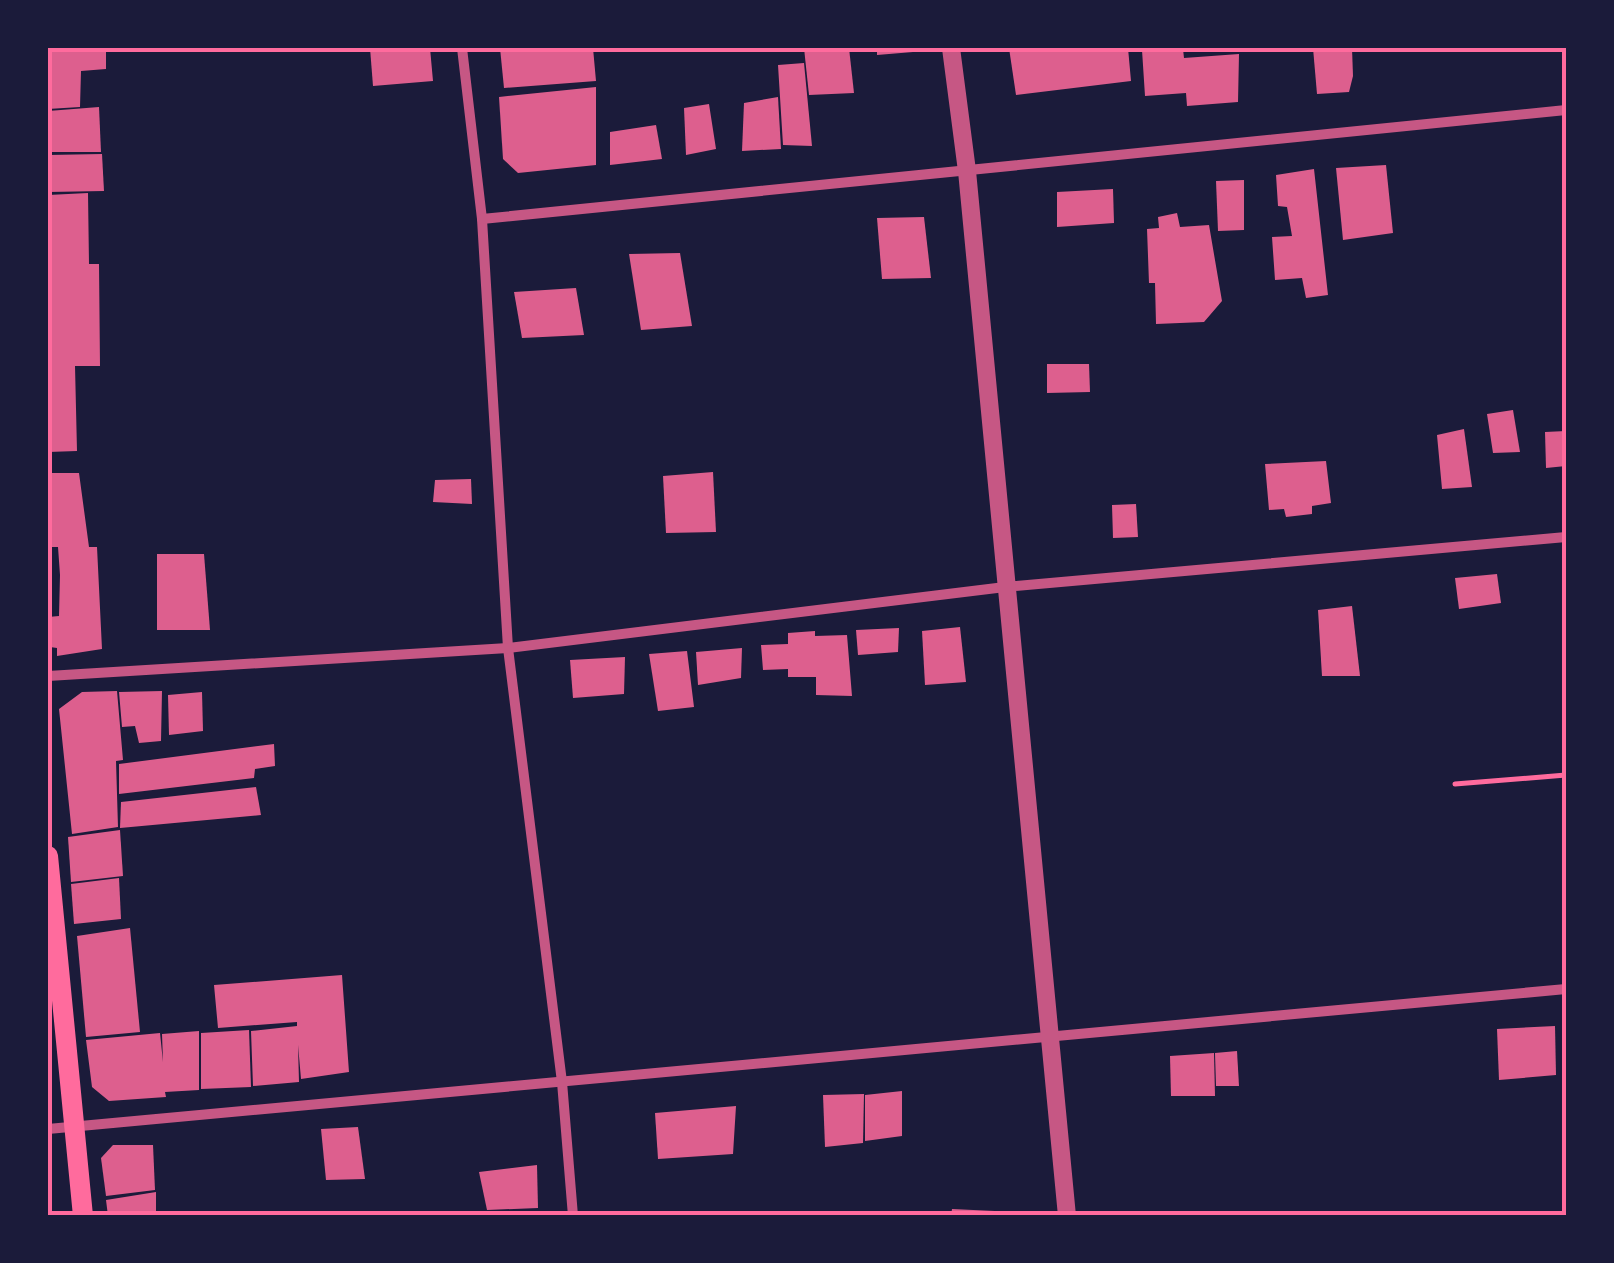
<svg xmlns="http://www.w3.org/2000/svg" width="1614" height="1263" viewBox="0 0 1614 1263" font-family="'Golos Text',sans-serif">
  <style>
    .building { fill: #dd5f8e }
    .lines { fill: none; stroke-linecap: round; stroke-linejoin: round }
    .path { stroke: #ff6b9d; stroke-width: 5 }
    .minor { stroke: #c65784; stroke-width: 10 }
    .tertiary { stroke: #c65784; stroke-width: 18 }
    .primary { stroke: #ff6b9d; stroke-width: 20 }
    .neatline { fill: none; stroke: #ff6b9d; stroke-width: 4 }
  </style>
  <rect width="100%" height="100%" fill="#1b1b3a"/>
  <!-- building -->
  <g class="building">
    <path d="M48 48H106V69L81 71 80 107 48 109Z"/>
    <path d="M370 48H430L433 81 373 86Z"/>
    <path d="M500 48H593L596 81 504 88Z"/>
    <path d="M804 48H849L854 93 809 95Z"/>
    <path d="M877 48H925V51L877 55Z"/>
    <path d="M1009 48H1128L1131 81 1016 95Z"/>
    <path d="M1313 48H1352L1353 76 1349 92 1317 94Z"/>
    <path d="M1183 49 1184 58 1239 54 1238 102 1187 106 1186 93 1145 96 1142 50Z"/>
    <path d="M804 63 812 146 783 145 778 65Z"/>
    <path d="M596 87V165L518 173 503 159 499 97Z"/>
    <path d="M778 97 781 149 742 151 744 103Z"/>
    <path d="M709 104 716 149 686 155 684 108Z"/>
    <path d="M99 107 101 152H48V111Z"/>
    <path d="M656 125 662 159 610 165V132Z"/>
    <path d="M102 154 104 191 48 192V155Z"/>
    <path d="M1386 165 1393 233 1343 240 1336 168Z"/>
    <path d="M1314 169 1328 295 1306 298 1302 278 1275 280 1272 237 1292 236 1287 207 1278 206 1276 175Z"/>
    <path d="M1244 180V230L1218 231 1216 181Z"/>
    <path d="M1113 189 1114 223 1057 227V192Z"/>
    <path d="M88 193 89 264H99L100 366H75L77 451 48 452V195Z"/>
    <path d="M1177 213 1180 227 1209 225 1222 301 1204 322 1156 324 1155 283H1149L1147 229 1159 228 1158 217Z"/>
    <path d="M924 217 931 278 882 279 877 218Z"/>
    <path d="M680 253 692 326 641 330 629 254Z"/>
    <path d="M576 288 584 335 522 338 514 292Z"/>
    <path d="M1047 364H1089L1090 392 1047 393Z"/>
    <path d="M1513 410 1520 452 1493 453 1487 414Z"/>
    <path d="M1464 429 1472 487 1442 489 1437 435Z"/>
    <path d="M1566 431V466L1546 468 1545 432Z"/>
    <path d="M1326 461 1331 503 1312 506V514L1286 517 1284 509 1269 510 1265 464Z"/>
    <path d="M713 472 716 532 666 533 663 476Z"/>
    <path d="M48 473H79L89 547H97L102 649 57 656V648L50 647 48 617 59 616 60 575 58 547H48Z"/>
    <path d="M471 479 472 504 433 502 435 480Z"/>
    <path d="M1136 504 1138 537 1113 538 1112 505Z"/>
    <path d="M157 554H204L210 630H157Z"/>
    <path d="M1497 574 1501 603 1459 609 1455 578Z"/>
    <path d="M1352 606 1360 676H1322L1318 610Z"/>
    <path d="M960 627 966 682 925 685 922 631Z"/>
    <path d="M899 628 898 652 858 655 856 630Z"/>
    <path d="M815 631V636L847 635 852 696 816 695V677H788V669L763 670 761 645 788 644V633Z"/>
    <path d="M742 648 741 678 698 685 696 652Z"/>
    <path d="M687 651 694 707 658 711 649 654Z"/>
    <path d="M625 657 624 694 573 698 570 660Z"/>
    <path d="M117 691 123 760 116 761 118 827 72 834 59 709 82 692Z"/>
    <path d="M162 691 161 741 139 743 135 726 122 727 119 692Z"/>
    <path d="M202 692 203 731 169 735 168 695Z"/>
    <path d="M274 744 275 766 255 769 254 778 119 794V764Z"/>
    <path d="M256 787 261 815 120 828 121 802Z"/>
    <path d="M120 830 123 876 71 882 68 837Z"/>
    <path d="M119 878 121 919 74 924 71 884Z"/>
    <path d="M130 928 140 1032 86 1037 77 936Z"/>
    <path d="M342 975 349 1072 301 1079 298 1045 299 1082 253 1086 251 1031 297 1026V1022L218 1028 214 985Z"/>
    <path d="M1555 1026 1556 1075 1499 1080 1497 1029Z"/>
    <path d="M249 1030 251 1087 201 1089V1033Z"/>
    <path d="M199 1031V1090L165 1092 166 1097 109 1101 92 1087 86 1040 160 1033 163 1062 162 1034Z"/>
    <path d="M1237 1051 1239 1086H1216L1215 1053Z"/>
    <path d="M1214 1053 1215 1096H1171L1170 1056Z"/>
    <path d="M902 1091V1136L865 1141V1095Z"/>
    <path d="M864 1094 863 1143 825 1147 823 1095Z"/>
    <path d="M736 1106 733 1154 658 1159 655 1113Z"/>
    <path d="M358 1127 365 1179 326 1180 321 1129Z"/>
    <path d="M113 1145H153L155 1190 106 1196 101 1158Z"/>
    <path d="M537 1165 538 1208 487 1210 479 1172Z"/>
    <path d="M156 1192V1216H108L106 1200Z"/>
    <path d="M952 1209 1016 1212V1216H951Z"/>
  </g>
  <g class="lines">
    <!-- path -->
    <path class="path" d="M1455 784 1566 775"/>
    <!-- minor -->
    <g class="minor">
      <path d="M462 48 482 219 508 648 562 1082 573 1216"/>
      <path d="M482 219 1566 110"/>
      <path d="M48 676 508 648 1005 587 1566 537"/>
      <path d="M48 1129 1566 989"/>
    </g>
    <!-- tertiary -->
    <path class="tertiary" d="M951 48 967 171 1067 1216"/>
    <!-- primary -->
    <path class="primary" d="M48 856 83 1216"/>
  </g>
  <!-- border -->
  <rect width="1614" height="1263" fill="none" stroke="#1b1b3a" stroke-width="100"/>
  <rect x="50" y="50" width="1514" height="1163" class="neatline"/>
</svg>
